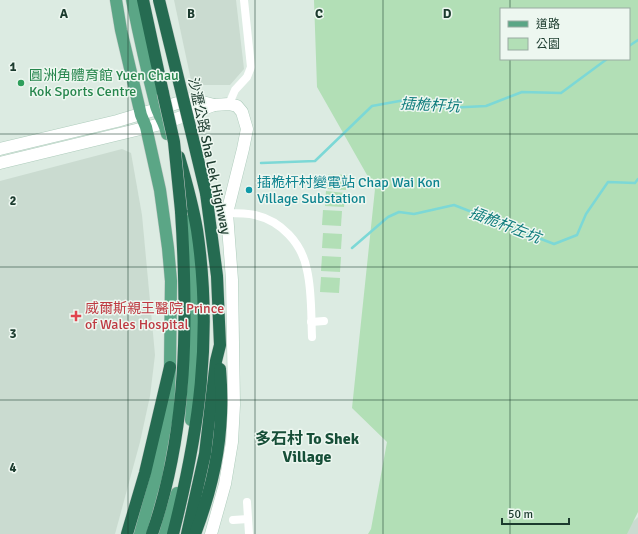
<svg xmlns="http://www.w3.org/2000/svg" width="638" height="534" viewBox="0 0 638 534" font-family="Signika,'Noto Sans TC',sans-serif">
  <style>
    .built { fill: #cadbd0 }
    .green { fill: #b2dfb6; fill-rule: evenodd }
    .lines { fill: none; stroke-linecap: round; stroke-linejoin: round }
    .stream { stroke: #7cd8d6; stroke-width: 2.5 }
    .secondary-casing { stroke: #aeccbc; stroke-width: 13 }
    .primary-casing { stroke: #bfc8c4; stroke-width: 13 }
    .highway-casing { stroke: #bfc8c4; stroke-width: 13 }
    .street { stroke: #fff; stroke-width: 8 }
    .secondary { stroke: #fff; stroke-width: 12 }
    .primary { stroke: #5ba686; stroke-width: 12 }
    .highway { stroke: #256b51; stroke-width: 12 }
    .highway-bridge-casing { stroke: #bfc8c4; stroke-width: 13; stroke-linecap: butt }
    .highway-bridge { stroke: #256b51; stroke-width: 12 }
    .grid { fill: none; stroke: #1c3b2e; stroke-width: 1; stroke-opacity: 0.55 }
    .leisure-dot { fill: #2e9e5b; stroke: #edf7f0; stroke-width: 1.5 }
    .culture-dot { fill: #0f9aa8; stroke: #edf7f0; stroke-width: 1.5 }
    .health-dot { fill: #e0444e; stroke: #edf7f0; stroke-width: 1.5 }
    .labels { text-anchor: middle; stroke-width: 3; stroke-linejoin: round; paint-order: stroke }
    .leisure-label { font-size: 14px; fill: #27864d; stroke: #edf7f0; text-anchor: start }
    .street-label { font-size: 14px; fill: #1c3b2e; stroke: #edf7f0 }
    .culture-label { font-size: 14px; fill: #0d838f; stroke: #edf7f0; text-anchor: start }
    .health-label { font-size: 14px; fill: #be3a42; stroke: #edf7f0; text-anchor: start }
    .water-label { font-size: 15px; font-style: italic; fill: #107d7d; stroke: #edf7f0 }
    .quarter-label { font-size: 16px; font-weight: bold; fill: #174f38; stroke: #edf7f0 }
    .grid-label { font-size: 13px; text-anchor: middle; font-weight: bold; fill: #1c3b2e; stroke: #edf7f0; stroke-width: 3; stroke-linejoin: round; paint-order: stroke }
  </style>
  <rect width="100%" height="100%" fill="#dcebe2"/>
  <!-- built -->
  <g class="built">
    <path d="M174 0H236L244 69 230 85H192Z"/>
    <path d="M122 149 131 153 142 215 155 355 150 396 140 442 115 534H0V181Z"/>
    <path d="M638 517V534H620Z"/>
  </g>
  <!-- green -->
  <g class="green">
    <path d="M314 0H638V512L627 534H368L371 529 387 442 352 408 375 189 317 87ZM501 9H629V59H501Z"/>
    <path d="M328 174 347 175 346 190 327 189Z"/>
    <path d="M326 191 345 193 344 207 325 206Z"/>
    <path d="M323 210 342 211 341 226 322 225Z"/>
    <path d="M323 233 342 234 341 249 322 248Z"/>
    <path d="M322 256 341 257 340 272 321 271Z"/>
    <path d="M321 277 340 278 339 293 320 292Z"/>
  </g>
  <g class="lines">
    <!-- stream -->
    <g class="stream">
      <path d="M629 46 638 40"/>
      <path d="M261 163 315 161 372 106 405 100 446 108 486 106 522 92 561 93 607 59"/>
      <path d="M352 248 388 217 399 212 414 214 454 205 554 244 577 235 586 214 608 182 635 183 638 179"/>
    </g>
    <defs>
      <g id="secondary">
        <path d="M0 149 117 121 191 99 214 105"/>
        <path d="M0 163 165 123 214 105 229 104 237 106 242 112 247 129 243 149 227 213 232 280 234 405 232 442 225 484 211 534"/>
      </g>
      <g id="primary">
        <path d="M116 0 121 30 141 115 146 127 160 190 168 248 171 281 170 367 168 411 156 477 140 534"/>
        <path d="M132 0C139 35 147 71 156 106 159 116 165 123 167 134"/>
        <path d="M186 221C191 245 192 270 193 294 195 336 195 378 191 420"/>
        <path d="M165 534 177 493"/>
      </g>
      <g id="highway">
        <path d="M143 0 163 93"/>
        <path d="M127 534 145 473 170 367"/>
        <path d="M152 534C188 430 188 320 181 211"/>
        <path d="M173 534C199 431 213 337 197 230 193 206 186 181 179 157"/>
        <path d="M187 534 205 454 216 361 220 345 217 276 206 193"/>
        <path d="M195 534C216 478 225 429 220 369"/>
      </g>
    </defs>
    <!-- secondary casing -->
    <use href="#secondary" class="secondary-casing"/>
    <!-- primary casing -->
    <use href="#primary" class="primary-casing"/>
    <!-- highway casing -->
    <use href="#highway" class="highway-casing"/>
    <!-- street -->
    <g class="street">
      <path d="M229 104 235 90 247 77 251 67 244 0"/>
      <path d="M227 213C236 213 246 213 255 215 281 221 302 243 307 270 312 291 311 315 312 337"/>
      <path d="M311 322 324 321"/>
      <path d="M247 502 249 534"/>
      <path d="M233 520 248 519"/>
    </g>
    <!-- secondary -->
    <use href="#secondary" class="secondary"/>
    <!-- primary -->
    <use href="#primary" class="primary"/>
    <!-- highway -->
    <use href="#highway" class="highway"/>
    <defs>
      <g id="highway-bridge">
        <path d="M159 0 193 139 206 193"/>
        <path d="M163 93 174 142 181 211"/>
      </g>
    </defs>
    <!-- highway-bridge casing -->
    <use href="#highway-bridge" class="highway-bridge-casing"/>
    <!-- highway-bridge -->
    <use href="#highway-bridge" class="highway-bridge"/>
  </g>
  <!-- grid -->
  <path class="grid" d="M128 0V534M255 0V534M383 0V534M510 0V9M510 59V534M0 134H638M0 267H638M0 400H638"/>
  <!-- markers -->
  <circle class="leisure-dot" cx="21" cy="83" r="4"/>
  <circle class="culture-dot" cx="249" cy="190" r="4"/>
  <path class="health-dot" d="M74 310h4v4h4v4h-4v4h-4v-4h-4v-4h4z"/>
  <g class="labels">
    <!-- leisure labels -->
    <g class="leisure-label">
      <text x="29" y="80">圓洲角體育館 Yuen Chau<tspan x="29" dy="16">Kok Sports Centre</tspan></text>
    </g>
    <!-- street labels -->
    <g class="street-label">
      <text transform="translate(210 156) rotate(78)" y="5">沙瀝公路 Sha Lek Highway</text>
    </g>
    <!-- culture labels -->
    <g class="culture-label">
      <text x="257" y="187">插桅杆村變電站 Chap Wai Kon<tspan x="257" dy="16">Village Substation</tspan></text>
    </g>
    <!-- health labels -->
    <g class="health-label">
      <text x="85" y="313">威爾斯親王醫院 Prince<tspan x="85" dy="16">of Wales Hospital</tspan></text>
    </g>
    <!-- water labels -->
    <g class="water-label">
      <text transform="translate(430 105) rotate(3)" y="5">插桅杆坑</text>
      <text transform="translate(505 225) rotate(21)" y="5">插桅杆左坑</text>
    </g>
    <!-- quarter labels -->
    <g class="quarter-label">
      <text x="307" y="444">多石村 To Shek<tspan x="307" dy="18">Village</tspan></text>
    </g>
  </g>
  <g class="grid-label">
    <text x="64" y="18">A</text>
    <text x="191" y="18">B</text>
    <text x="319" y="18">C</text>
    <text x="447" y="18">D</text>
    <text x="13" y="71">1</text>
    <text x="13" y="205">2</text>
    <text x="13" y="338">3</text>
    <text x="13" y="472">4</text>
  </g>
  <!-- legend -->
  <rect x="500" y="8" width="130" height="52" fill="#edf7f0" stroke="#99aca2"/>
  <rect x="508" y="21" width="20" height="6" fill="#5ba686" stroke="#99aca2"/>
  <text x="536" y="28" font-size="12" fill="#1c3b2e">道路</text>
  <rect x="508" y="38" width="20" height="12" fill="#b2dfb6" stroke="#99aca2"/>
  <text x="536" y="48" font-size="12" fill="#1c3b2e">公園</text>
  <!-- scale -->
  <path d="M502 518v6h67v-6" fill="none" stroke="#1c3b2e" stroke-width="2"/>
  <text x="508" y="518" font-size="12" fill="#1c3b2e" stroke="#edf7f0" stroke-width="3" paint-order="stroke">50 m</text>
</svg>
